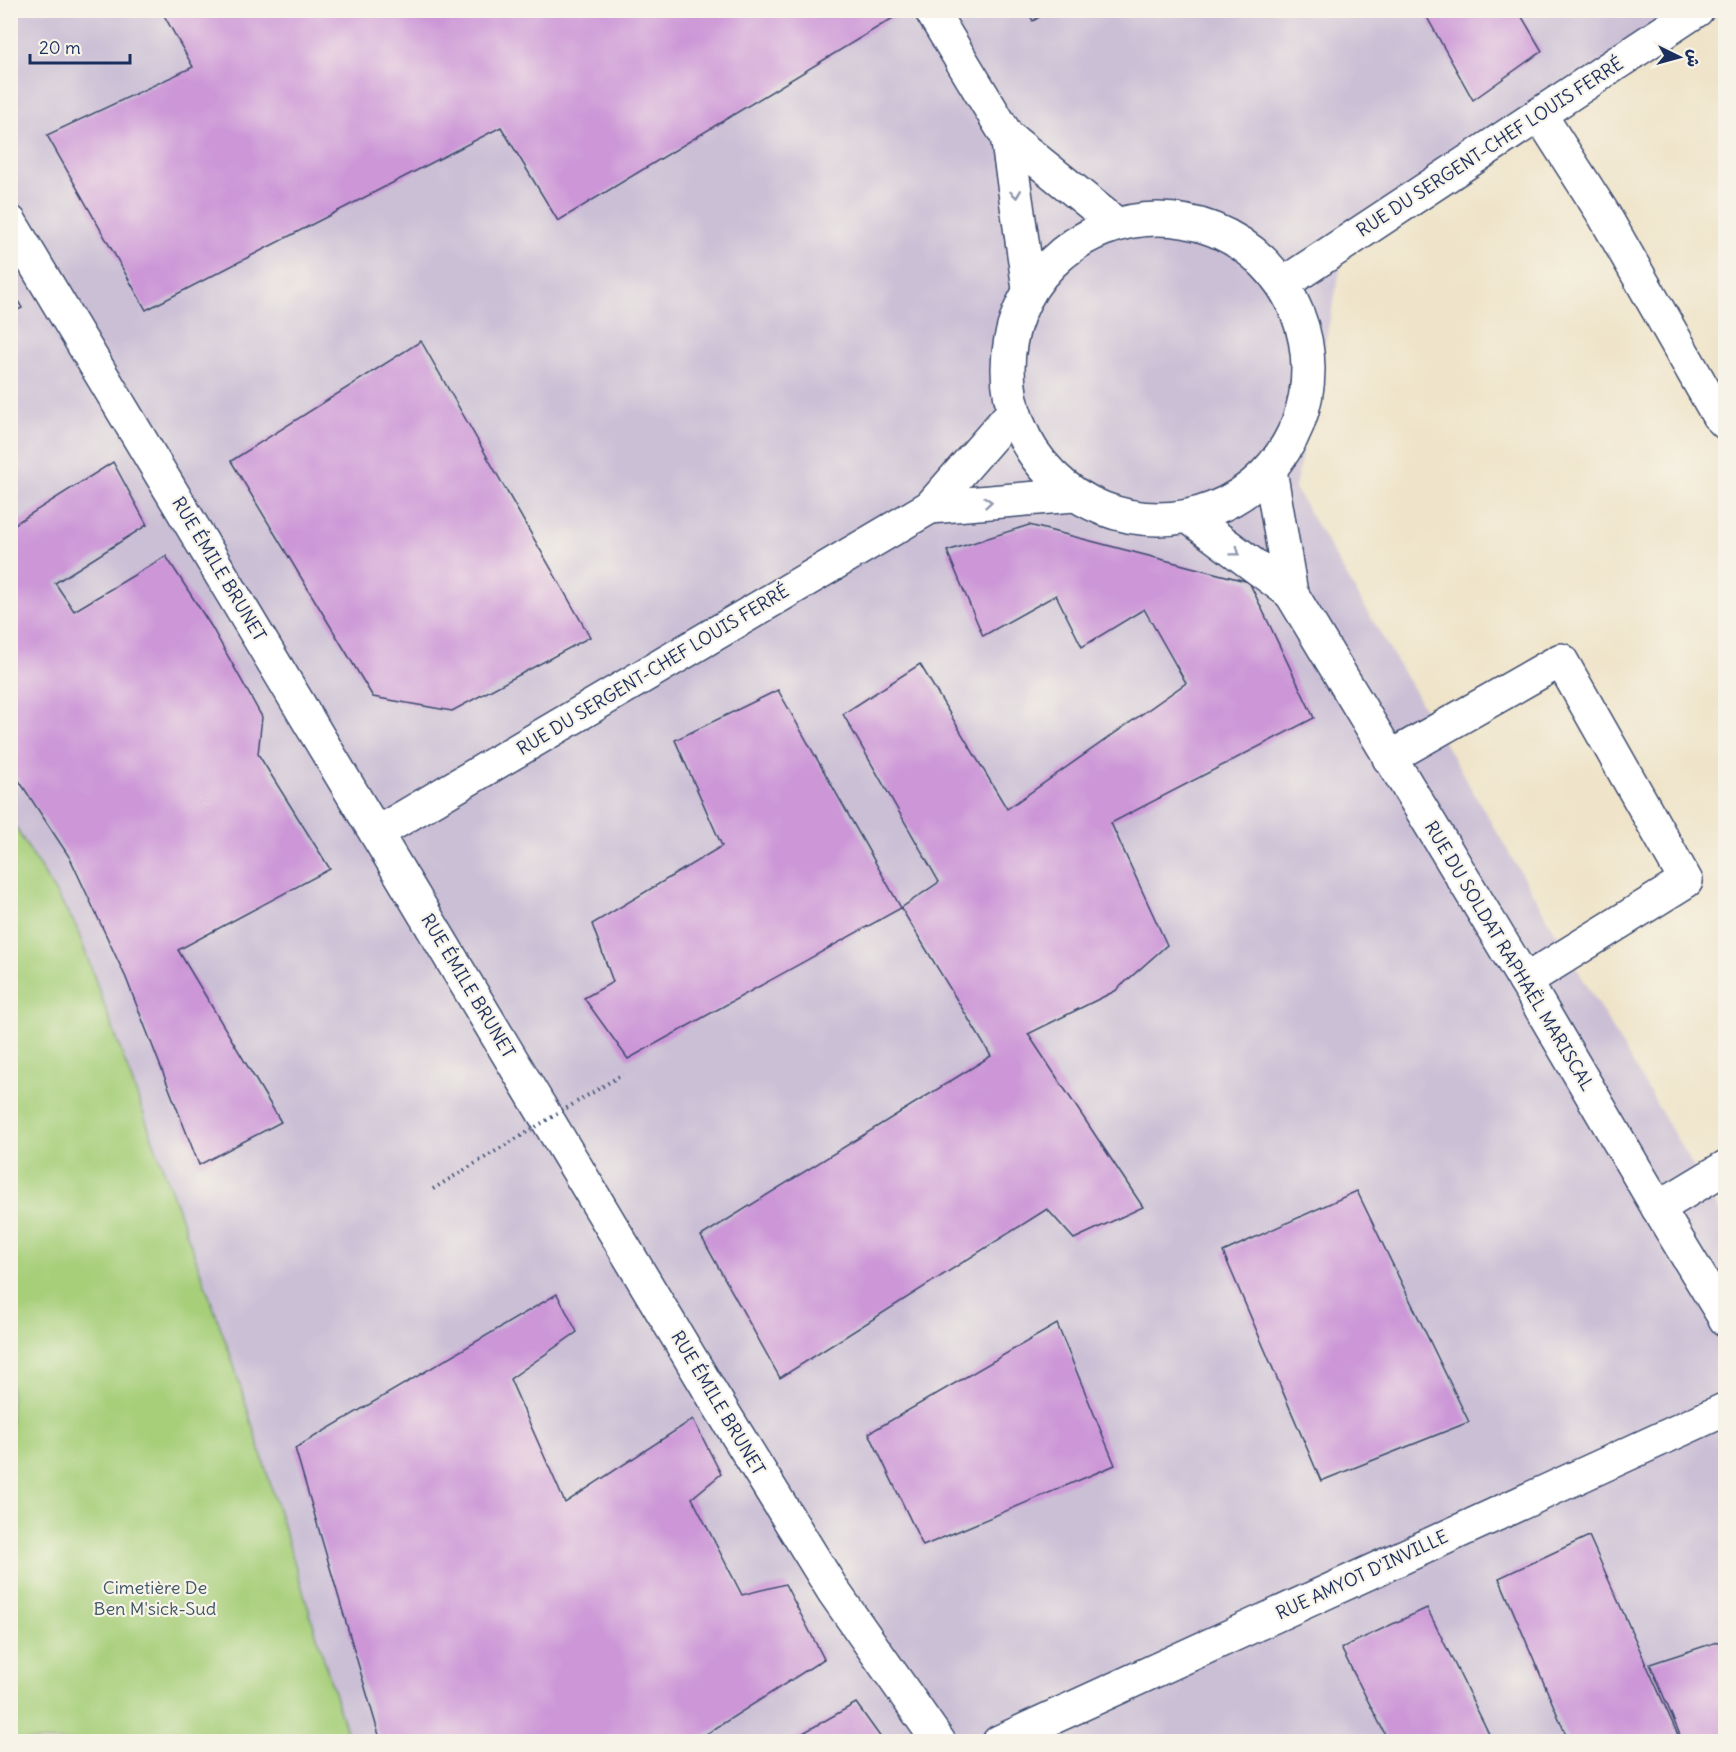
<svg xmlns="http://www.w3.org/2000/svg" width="1736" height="1752" viewBox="0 0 1736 1752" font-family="Delius,'Playpen Sans Arabic',sans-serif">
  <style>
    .industrial { fill: #cbbfd5 }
    .green { fill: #a7cf7a; stroke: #617f6c; stroke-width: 1.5 }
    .building { fill: #cc96d7 }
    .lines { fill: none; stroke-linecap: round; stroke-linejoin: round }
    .minor-casing { stroke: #3b4a6e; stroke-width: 36 }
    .minor { stroke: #fff; stroke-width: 33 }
    .path-bridge { stroke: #3b4a6e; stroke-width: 4; stroke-dasharray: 1.5 4.5; stroke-linecap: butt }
    .oneway { stroke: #8d97ae }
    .labels { text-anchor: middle; stroke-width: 4.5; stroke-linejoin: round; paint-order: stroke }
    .street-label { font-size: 18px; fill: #1b2f5e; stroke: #f7f3e8 }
    .park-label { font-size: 18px; fill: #3e5765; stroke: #f7f3e8 }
  </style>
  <rect width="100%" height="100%" fill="#f7f3e8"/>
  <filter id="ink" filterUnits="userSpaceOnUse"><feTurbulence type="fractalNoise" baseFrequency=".0167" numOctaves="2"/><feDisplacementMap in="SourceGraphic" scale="12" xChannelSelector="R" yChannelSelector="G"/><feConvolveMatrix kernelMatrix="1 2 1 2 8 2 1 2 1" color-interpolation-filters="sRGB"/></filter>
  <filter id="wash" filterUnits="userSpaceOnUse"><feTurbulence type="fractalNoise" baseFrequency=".008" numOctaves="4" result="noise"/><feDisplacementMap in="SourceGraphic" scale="24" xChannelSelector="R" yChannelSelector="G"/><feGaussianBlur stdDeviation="1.35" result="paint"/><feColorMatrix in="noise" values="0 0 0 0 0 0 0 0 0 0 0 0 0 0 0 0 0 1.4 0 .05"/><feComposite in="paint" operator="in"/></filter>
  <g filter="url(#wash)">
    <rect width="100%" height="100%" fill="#efe4c9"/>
    <!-- industrial -->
    <path class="industrial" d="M11 11H1724L1344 252 1295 488 1725 1221V1741H349L233 1362 76 926 11 820Z"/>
    <!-- green -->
    <path class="green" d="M11 820 76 926 233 1362 349 1741H11Z"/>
    <g id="blocks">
      <!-- building -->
      <g class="building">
        <path d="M161 10H902L903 12 558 221 501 127 146 310 47 135 193 67Z"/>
        <path d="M1027 10H1051L1033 21Z"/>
        <path d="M1423 10H1518L1542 51 1473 100Z"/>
        <path d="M10 287 22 308 10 314Z"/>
        <path d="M421 341 590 637 452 711 373 697 231 461Z"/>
        <path d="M113 462 147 525 55 583 74 611 166 556 211 626 262 717 258 754 330 869 178 950 281 1122 199 1165 126 978 70 858 10 767V527Z"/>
        <path d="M1029 525 1249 582 1314 718 1111 823 1167 945 1115 991 1028 1034 1143 1207 1074 1239 1047 1209 780 1378 701 1236 991 1056 901 908 939 882 843 714 920 664 1007 809 1186 683 1144 609 1082 647 1056 595 983 636 947 551Z"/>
        <path d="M778 690 901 908 628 1059 584 998 613 982 592 924 722 846 675 740Z"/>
        <path d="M1357 1191 1469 1422 1321 1481 1223 1252Z"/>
        <path d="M557 1294 577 1332 510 1379 565 1503 693 1419 721 1474 692 1498 742 1595 785 1584 824 1659 694 1742H381L295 1448Z"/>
        <path d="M1057 1324 1115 1465 923 1546 869 1433Z"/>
        <path d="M1589 1536 1681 1742H1569L1499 1578Z"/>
        <path d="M1427 1608 1493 1742H1389L1341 1648Z"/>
        <path d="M1726 1639V1742H1683L1650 1664Z"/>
        <path d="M856 1703 884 1742H787Z"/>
      </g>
    </g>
  </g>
  <g filter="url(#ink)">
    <use href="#blocks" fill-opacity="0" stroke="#3b4a6e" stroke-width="1.5"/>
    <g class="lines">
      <defs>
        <g id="minor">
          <path d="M931 10 1007 136 1116 224"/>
          <path d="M1540 115 1604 215 1718 415 1726 423"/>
          <path d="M1007 136 1029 289"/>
          <circle cx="1158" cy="369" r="150"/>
          <path d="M10 222 710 1391 834 1592 939 1742"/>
          <path d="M1283 284C1420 192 1559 102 1697 10"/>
          <path d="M1270 470 1291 593 1525 981 1658 1208 1726 1320"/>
          <path d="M930 507 1074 495"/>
          <path d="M1189 517 1291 593"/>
          <path d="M1389 758 1561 660 1686 881 1525 981"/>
          <path d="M377 833 930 507 1013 412"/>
          <path d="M1658 1208 1726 1167"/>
          <path d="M999 1742 1726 1409"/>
        </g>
      </defs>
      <!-- minor casing -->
      <use href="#minor" class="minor-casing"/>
      <!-- minor -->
      <use href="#minor" class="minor"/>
      <!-- path-bridge -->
      <path class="path-bridge" d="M433 1189 623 1074"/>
    </g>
    <!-- one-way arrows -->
    <defs><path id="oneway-chevron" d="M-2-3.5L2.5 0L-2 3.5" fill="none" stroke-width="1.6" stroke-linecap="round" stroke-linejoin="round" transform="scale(1.5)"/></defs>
    <g class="oneway">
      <use href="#oneway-chevron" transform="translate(1016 194) rotate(82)"/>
      <use href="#oneway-chevron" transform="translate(988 502) rotate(-5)"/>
      <use href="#oneway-chevron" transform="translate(1236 552) rotate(37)"/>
    </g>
  </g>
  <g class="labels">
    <!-- street labels -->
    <g class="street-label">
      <text transform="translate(1490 147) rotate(-33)" y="6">RUE DU SERGENT-CHEF LOUIS FERRÉ</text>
      <text transform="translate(219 569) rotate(59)" y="6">RUE ÉMILE BRUNET</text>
      <text transform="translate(653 670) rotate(-31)" y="6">RUE DU SERGENT-CHEF LOUIS FERRÉ</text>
      <text transform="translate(1509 956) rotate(59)" y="6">RUE DU SOLDAT RAPHAËL MARISCAL</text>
      <text transform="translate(468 986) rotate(59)" y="6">RUE ÉMILE BRUNET</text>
      <text transform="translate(718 1403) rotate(59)" y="6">RUE ÉMILE BRUNET</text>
      <text transform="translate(1362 1575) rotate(-25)" y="6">RUE AMYOT D'INVILLE</text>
    </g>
    <!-- park labels -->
    <g class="park-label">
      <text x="155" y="1594">Cimetière De<tspan x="155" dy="21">Ben M'sick-Sud</tspan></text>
    </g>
  </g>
  <!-- margin -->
  <rect width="1736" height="1752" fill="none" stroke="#f7f3e8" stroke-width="36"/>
  <!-- north arrow -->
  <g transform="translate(1679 57) rotate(95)" stroke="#f7f3e8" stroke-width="4.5" paint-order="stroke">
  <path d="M0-4.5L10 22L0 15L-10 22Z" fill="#1b2f5e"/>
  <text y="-9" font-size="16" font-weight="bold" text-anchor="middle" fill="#1b2f5e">ش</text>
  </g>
  <!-- scale -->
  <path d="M30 54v9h100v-9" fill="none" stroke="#1b2f5e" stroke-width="3"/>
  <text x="39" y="54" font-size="18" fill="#1b2f5e" stroke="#f7f3e8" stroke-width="4.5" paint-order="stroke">20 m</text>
</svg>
